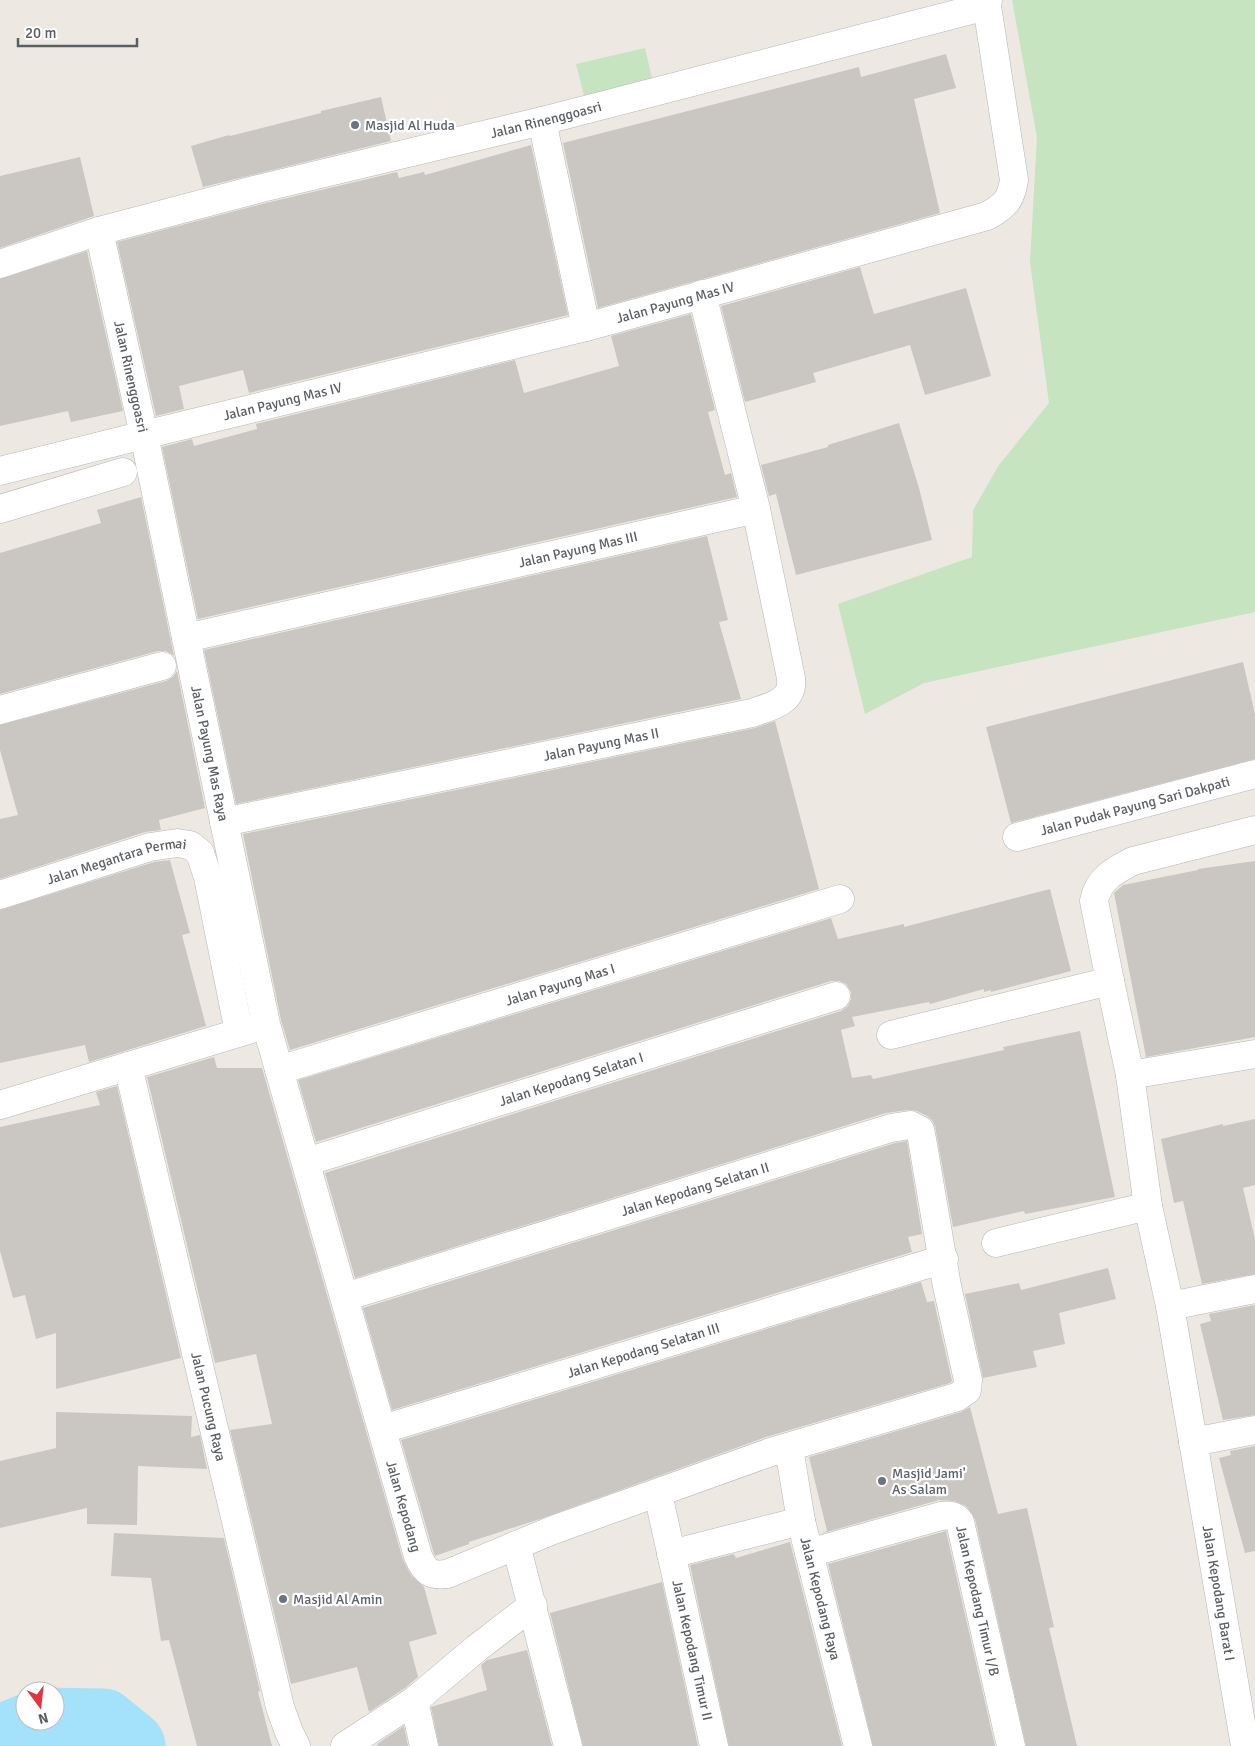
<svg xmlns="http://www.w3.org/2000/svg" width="1255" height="1746" viewBox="0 0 1255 1746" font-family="Signika,sans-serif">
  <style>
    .green { fill: #c5e4bf }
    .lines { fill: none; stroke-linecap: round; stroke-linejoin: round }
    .stream { stroke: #a4e2fb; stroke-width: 12 }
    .river { stroke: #a4e2fb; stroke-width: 71 }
    .building { fill: #cac6c2 }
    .minor-casing { stroke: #b3b6b9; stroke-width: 29 }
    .minor { stroke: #fff; stroke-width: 28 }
    .worship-dot { fill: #6b7280; stroke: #fff; stroke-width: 2 }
    .labels { text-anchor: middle; stroke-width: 4.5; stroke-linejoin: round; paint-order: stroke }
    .street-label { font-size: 14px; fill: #5b5f63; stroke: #fff }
    .worship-label { font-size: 14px; fill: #5b616d; stroke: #fff; text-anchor: start }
  </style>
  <rect width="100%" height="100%" fill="#ede9e2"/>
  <!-- green -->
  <g class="green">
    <path d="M1012 0H1255V612L924 683 865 714 838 604 972 557 973 510 999 465 1049 403 1030 262 1037 137Z"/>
    <path d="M645 48 654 87 586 103 576 64Z"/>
  </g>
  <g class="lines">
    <!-- stream -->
    <path class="stream" d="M4 1746 9 1737"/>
    <!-- river -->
    <path class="river" d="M9 1737 43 1723 103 1724 130 1746"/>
  </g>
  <!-- building -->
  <g class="building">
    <path d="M946 54 956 88 914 99 940 213 598 308 563 143 859 67 861 77Z"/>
    <path d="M381 97 391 141 203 187 191 146 229 135 230 136 321 113V111Z"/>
    <path d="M531 145 568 315 249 393 243 370 179 386 184 409 156 416 117 242 266 203 397 172 399 178 424 172 425 175Z"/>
    <path d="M80 157 94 216 0 248V176Z"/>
    <path d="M87 251 123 411 71 422 68 411 0 426V279Z"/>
    <path d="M860 267 874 314 966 288 991 376 925 395 910 345 813 373 816 382 745 402 721 306Z"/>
    <path d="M691 314 715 410 708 412 725 475 731 473 737 497 198 619 162 447 192 439 194 446 257 429 256 424 515 360 524 393 619 366 611 336Z"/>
    <path d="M899 423 919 488 932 540 796 575 776 494 769 496 761 465 828 447V445Z"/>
    <path d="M141 497 174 656 166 651H158L0 694V553L101 523 97 510Z"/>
    <path d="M707 536 728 620 719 622 741 699 236 804 204 650Z"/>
    <path d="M1243 662 1255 714V759L1011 823 986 727Z"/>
    <path d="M177 671 205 808 159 820 161 830 145 832 0 879V819L18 815 0 750V725L166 681 173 677Z"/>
    <path d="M775 721 819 889 290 1050 281 1020 243 834 755 728Z"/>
    <path d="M170 860 190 933 182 935 206 1026 89 1062 85 1045 0 1063V910L154 862Z"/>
    <path d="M1255 861V1037L1146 1057 1114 893 1123 885 1198 870V869Z"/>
    <path d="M1050 889 1071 971 991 992V990L984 992V989L930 1004 929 1002 852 1017 855 1026 841 1030 852 1078 871 1075 873 1079 1004 1050 1003 1047 1080 1031 1115 1197 1025 1214 1024 1211 953 1227 935 1126 932 1120 927 1116 917 1111 908 1110 886 1113 355 1278 325 1173 841 1011 848 1006 851 999V992L846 984 839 981H831L316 1142 298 1080 831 918 838 939 904 924V927Z"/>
    <path d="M214 1057 217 1068H262L403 1560 411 1575 424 1587 437 1634 409 1642 418 1677 405 1688 369 1712 357 1667 291 1684 230 1430 272 1424 256 1354 215 1363 147 1077Z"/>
    <path d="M117 1086 181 1358 56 1389V1333L36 1339 25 1295 13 1298 0 1251V1127L100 1105 96 1092Z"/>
    <path d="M1255 1119V1185L1243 1188 1255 1239V1274L1202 1284 1183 1201 1174 1203 1161 1139 1223 1124V1126Z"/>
    <path d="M907 1141 922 1234 908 1237 912 1252 392 1410 363 1308 895 1143Z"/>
    <path d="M1108 1268 1116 1299 1059 1313 1065 1344 1033 1351 1037 1367 983 1378 965 1294 1019 1283 1021 1290Z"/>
    <path d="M921 1282 927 1302 934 1301 952 1381 950 1383 766 1437 540 1519 469 1542V1544L435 1556 434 1554 401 1440Z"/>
    <path d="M1255 1305V1415L1223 1420 1200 1324 1211 1321 1209 1314Z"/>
    <path d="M970 1407 998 1514 1027 1508 1054 1627 1049 1628 1077 1746H1026L975 1519 966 1506 954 1501 939 1500 820 1534 827 1531 809 1457 961 1412Z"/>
    <path d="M56 1412 192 1416 191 1437 200 1435 207 1469 138 1466 137 1525 87 1524V1508L0 1528V1461L56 1448Z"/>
    <path d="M1255 1446V1551L1245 1553 1219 1458 1231 1455 1230 1451Z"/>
    <path d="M946 1531 995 1746H873L828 1564Z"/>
    <path d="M114 1533 224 1538 260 1691 258 1692 272 1746H197L169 1640 161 1641 151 1578 111 1576Z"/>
    <path d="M790 1542 842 1746H729L690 1565 734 1554 736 1558Z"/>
    <path d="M662 1582 698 1746H583L550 1613Z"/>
    <path d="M527 1650 552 1746H439L431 1707 487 1690 481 1665 487 1660Z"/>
    <path d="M404 1726 408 1746H378L377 1744Z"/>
  </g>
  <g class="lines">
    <defs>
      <g id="minor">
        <path d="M542 121 586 327"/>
        <path id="s1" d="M99 231 144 435 266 1024 418 1556C425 1572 430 1576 447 1574L553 1530 771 1452 957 1397 967 1390 968 1380 947 1286 922 1139 920 1130 910 1125 891 1128 345 1297"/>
        <path id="s2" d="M0 264 99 231 262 188 542 121 987 6"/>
        <path id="s3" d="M0 471 144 435 586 327 987 216C1005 206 1011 200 1014 180L987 6 988 0"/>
        <path d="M0 509 123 472"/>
        <path id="s4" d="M186 638 756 509 702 294"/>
        <path d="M0 710 162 666"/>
        <path id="s5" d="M224 822 752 713C770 706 794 703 791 678L756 509"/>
        <path id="s6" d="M1017 837 1255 774"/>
        <path id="s7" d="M0 895 150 847 177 843 190 845 200 853 208 877 239 1032"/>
        <path id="s8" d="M1110 981 1130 1075 1148 1206 1170 1306 1245 1746"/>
        <path d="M891 1035 1110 981 1094 901C1098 879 1115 870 1133 861L1255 830"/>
        <path id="s9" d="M128 1066 280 1707 289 1732 296 1746"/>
        <path id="s10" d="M279 1070 840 899"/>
        <path d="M1130 1075 1255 1054"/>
        <path d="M0 1105 258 1027"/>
        <path id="s11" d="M306 1162 836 996"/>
        <path d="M996 1243 1148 1206"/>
        <path d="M1170 1306 1255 1289"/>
        <path id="s12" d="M383 1429 944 1259"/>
        <path d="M1193 1442 1255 1430"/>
        <path id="s13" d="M789 1448 801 1521 858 1746"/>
        <path id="s14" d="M658 1494 714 1746"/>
        <path d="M516 1545 568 1746"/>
        <path id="s15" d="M809 1553 941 1516C949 1515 955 1515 960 1522L1011 1746"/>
        <path d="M671 1554 801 1521"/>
        <path d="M414 1701 424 1746"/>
        <path d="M345 1746 414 1701 477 1648 533 1605"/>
      </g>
    </defs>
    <!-- minor casing -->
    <use href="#minor" class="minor-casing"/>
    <!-- minor -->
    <use href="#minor" class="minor"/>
  </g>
  <!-- markers -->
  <g class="worship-dot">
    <circle cx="355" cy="125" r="5"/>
    <circle cx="882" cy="1481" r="5"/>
    <circle cx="283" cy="1599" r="5"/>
  </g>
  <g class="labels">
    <!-- street labels -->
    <g class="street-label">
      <text dy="5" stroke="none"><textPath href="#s2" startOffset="565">Jalan Rinenggoasri</textPath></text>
      <text dy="5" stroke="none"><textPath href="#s3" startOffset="696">Jalan Payung Mas IV</textPath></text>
      <text dy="5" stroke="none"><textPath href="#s1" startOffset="149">Jalan Rinenggoasri</textPath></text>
      <text dy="5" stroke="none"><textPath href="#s3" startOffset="291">Jalan Payung Mas IV</textPath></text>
      <text dy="5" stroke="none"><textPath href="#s4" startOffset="402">Jalan Payung Mas III</textPath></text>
      <text dy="5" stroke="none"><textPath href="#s5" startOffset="385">Jalan Payung Mas II</textPath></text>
      <text dy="5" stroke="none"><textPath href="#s1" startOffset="534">Jalan Payung Mas Raya</textPath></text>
      <text dy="5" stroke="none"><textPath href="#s6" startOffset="122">Jalan Pudak Payung Sari Dakpati</textPath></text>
      <text dy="5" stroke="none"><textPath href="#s7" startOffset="122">Jalan Megantara Permai</textPath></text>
      <text dy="5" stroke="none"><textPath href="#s10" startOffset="294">Jalan Payung Mas I</textPath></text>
      <text dy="5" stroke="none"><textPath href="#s11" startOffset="278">Jalan Kepodang Selatan I</textPath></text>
      <text transform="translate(695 1189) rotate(-17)" y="5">Jalan Kepodang Selatan II</text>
      <text dy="5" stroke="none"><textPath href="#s12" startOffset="272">Jalan Kepodang Selatan III</textPath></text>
      <text dy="5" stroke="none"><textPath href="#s9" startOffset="350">Jalan Pucung Raya</textPath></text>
      <text dy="5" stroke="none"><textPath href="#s1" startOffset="1312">Jalan Kepodang</textPath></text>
      <text dy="5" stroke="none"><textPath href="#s8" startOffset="622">Jalan Kepodang Barat I</textPath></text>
      <text dy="5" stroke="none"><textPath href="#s13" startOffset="154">Jalan Kepodang Raya</textPath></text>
      <text dy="5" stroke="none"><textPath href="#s15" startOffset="239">Jalan Kepodang Timur I/B</textPath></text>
      <text dy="5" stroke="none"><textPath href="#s14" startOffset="160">Jalan Kepodang Timur II</textPath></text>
    </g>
    <!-- worship labels -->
    <g class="worship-label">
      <text x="365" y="130">Masjid Al Huda</text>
      <text x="892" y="1478">Masjid Jami'<tspan x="892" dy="16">As Salam</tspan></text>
      <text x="293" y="1604">Masjid Al Amin</text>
    </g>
  </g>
  <!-- north arrow -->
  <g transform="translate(40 1706) rotate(165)"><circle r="24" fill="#ffffff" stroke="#bdbfc1"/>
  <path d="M0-4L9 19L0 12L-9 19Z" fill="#e23340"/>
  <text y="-8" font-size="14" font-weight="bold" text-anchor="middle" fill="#5b5f63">N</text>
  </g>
  <!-- scale -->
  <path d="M18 38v8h119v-8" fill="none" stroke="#5b5f63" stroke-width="2.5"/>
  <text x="25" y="38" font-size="15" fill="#5b5f63" stroke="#ffffff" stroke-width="4" paint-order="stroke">20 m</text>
</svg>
